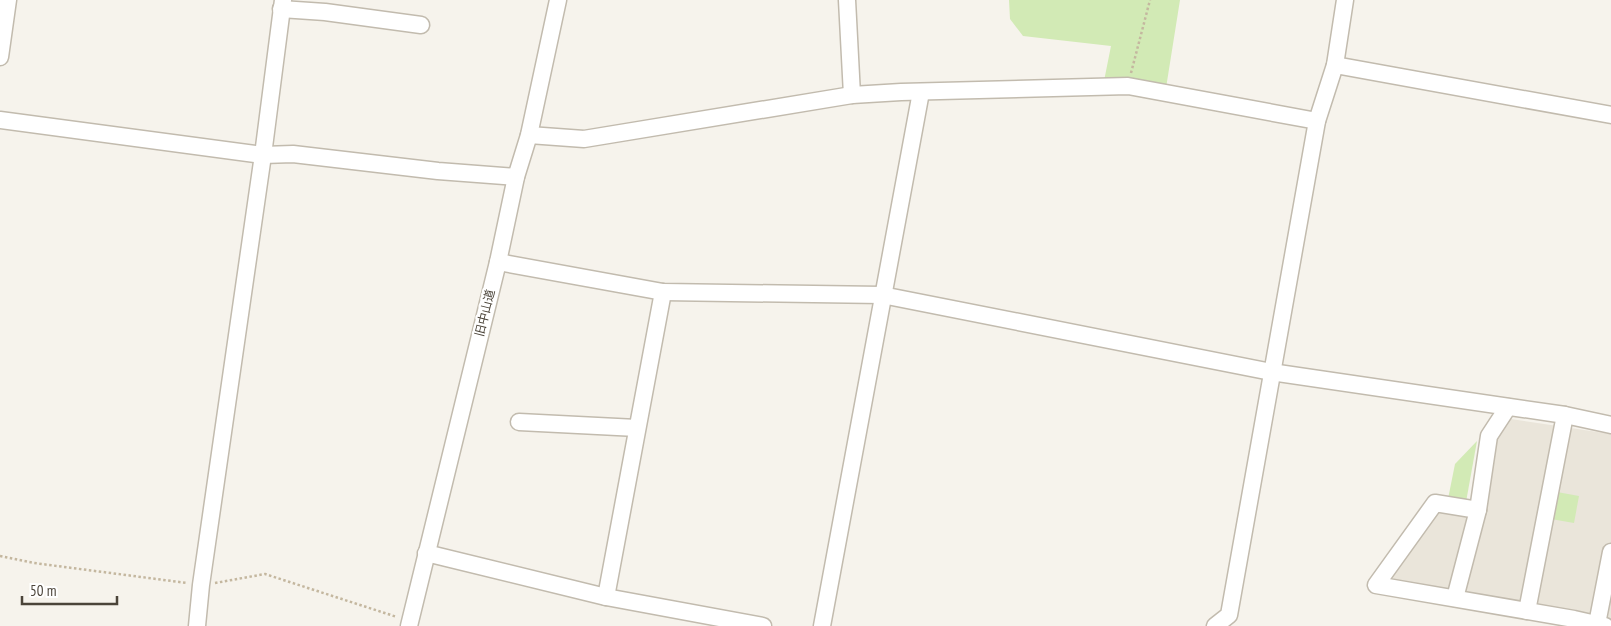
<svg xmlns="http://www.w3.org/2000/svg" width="1611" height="626" viewBox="0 0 1611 626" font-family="'PT Sans Narrow','Noto Sans JP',sans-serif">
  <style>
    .residential { fill: #eae5da }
    .green { fill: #d2eab5 }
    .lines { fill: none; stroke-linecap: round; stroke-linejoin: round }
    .minor-casing { stroke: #c2bbae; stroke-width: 19 }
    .path { stroke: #c4b79f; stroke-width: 2.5; stroke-dasharray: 2.5 2.5; stroke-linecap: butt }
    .minor { stroke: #fff; stroke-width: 16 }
    .labels { text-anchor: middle; stroke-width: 4.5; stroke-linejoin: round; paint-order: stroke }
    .street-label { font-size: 12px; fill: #4b4439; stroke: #fff }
  </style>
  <rect width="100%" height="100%" fill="#f6f3ec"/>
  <!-- residential -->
  <path class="residential" d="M1511 419 1611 434V624L1390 580 1435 511 1483 519 1498 429Z"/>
  <!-- green -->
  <g class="green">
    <path d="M1009 0H1180L1166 88 1104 81 1111 46 1023 36 1010 19Z"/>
    <path d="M1477 441 1466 502 1448 499 1455 464Z"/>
    <path d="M1557 492 1579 496 1574 523 1551 519Z"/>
  </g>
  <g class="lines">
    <defs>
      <g id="minor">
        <path d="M847 0 852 95"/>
        <path d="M281 9 325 12 421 25"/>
        <path d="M0 57 8 0"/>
        <path d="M1335 65 1611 115"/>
        <path d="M0 120 263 155 293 154 438 171 516 177"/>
        <path d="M529 135 584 139 852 95 901 92 1128 86 1317 121"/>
        <path d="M498 262 663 292 882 295 1271 372 1565 415 1611 425"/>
        <path d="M519 422 637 428"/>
        <path d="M1478 510 1435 503 1376 585 1574 619 1605 626"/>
        <path d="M426 553 606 597 763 626"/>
        <path d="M606 597 663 292"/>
        <path d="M1455 598 1478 510 1489 436 1508 407"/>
        <path d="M1527 611 1565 415"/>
        <path d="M1597 624 1611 552"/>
        <path d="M197 626 201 585 263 155 283 0"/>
        <path d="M409 626 498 262 516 177 529 135 558 0"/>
        <path d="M822 626 921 92"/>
        <path d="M1215 626 1229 615 1317 121 1335 65 1345 0"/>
      </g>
    </defs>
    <!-- minor casing -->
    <use href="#minor" class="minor-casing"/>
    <!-- path -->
    <g class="path">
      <path d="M1131 73 1150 0"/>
      <path d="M0 556 34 563 187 583"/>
      <path d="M215 583 265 574 397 617"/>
    </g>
    <!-- minor -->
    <use href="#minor" class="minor"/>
  </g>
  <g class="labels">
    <!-- street labels -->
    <g class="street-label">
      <text transform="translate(485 313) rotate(-76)" y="4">旧中山道</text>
    </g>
  </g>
  <!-- scale -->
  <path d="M22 596v8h95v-8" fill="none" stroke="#4b4439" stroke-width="2.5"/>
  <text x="30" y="596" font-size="15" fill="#4b4439" stroke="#ffffff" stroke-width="4" paint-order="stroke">50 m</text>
</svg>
